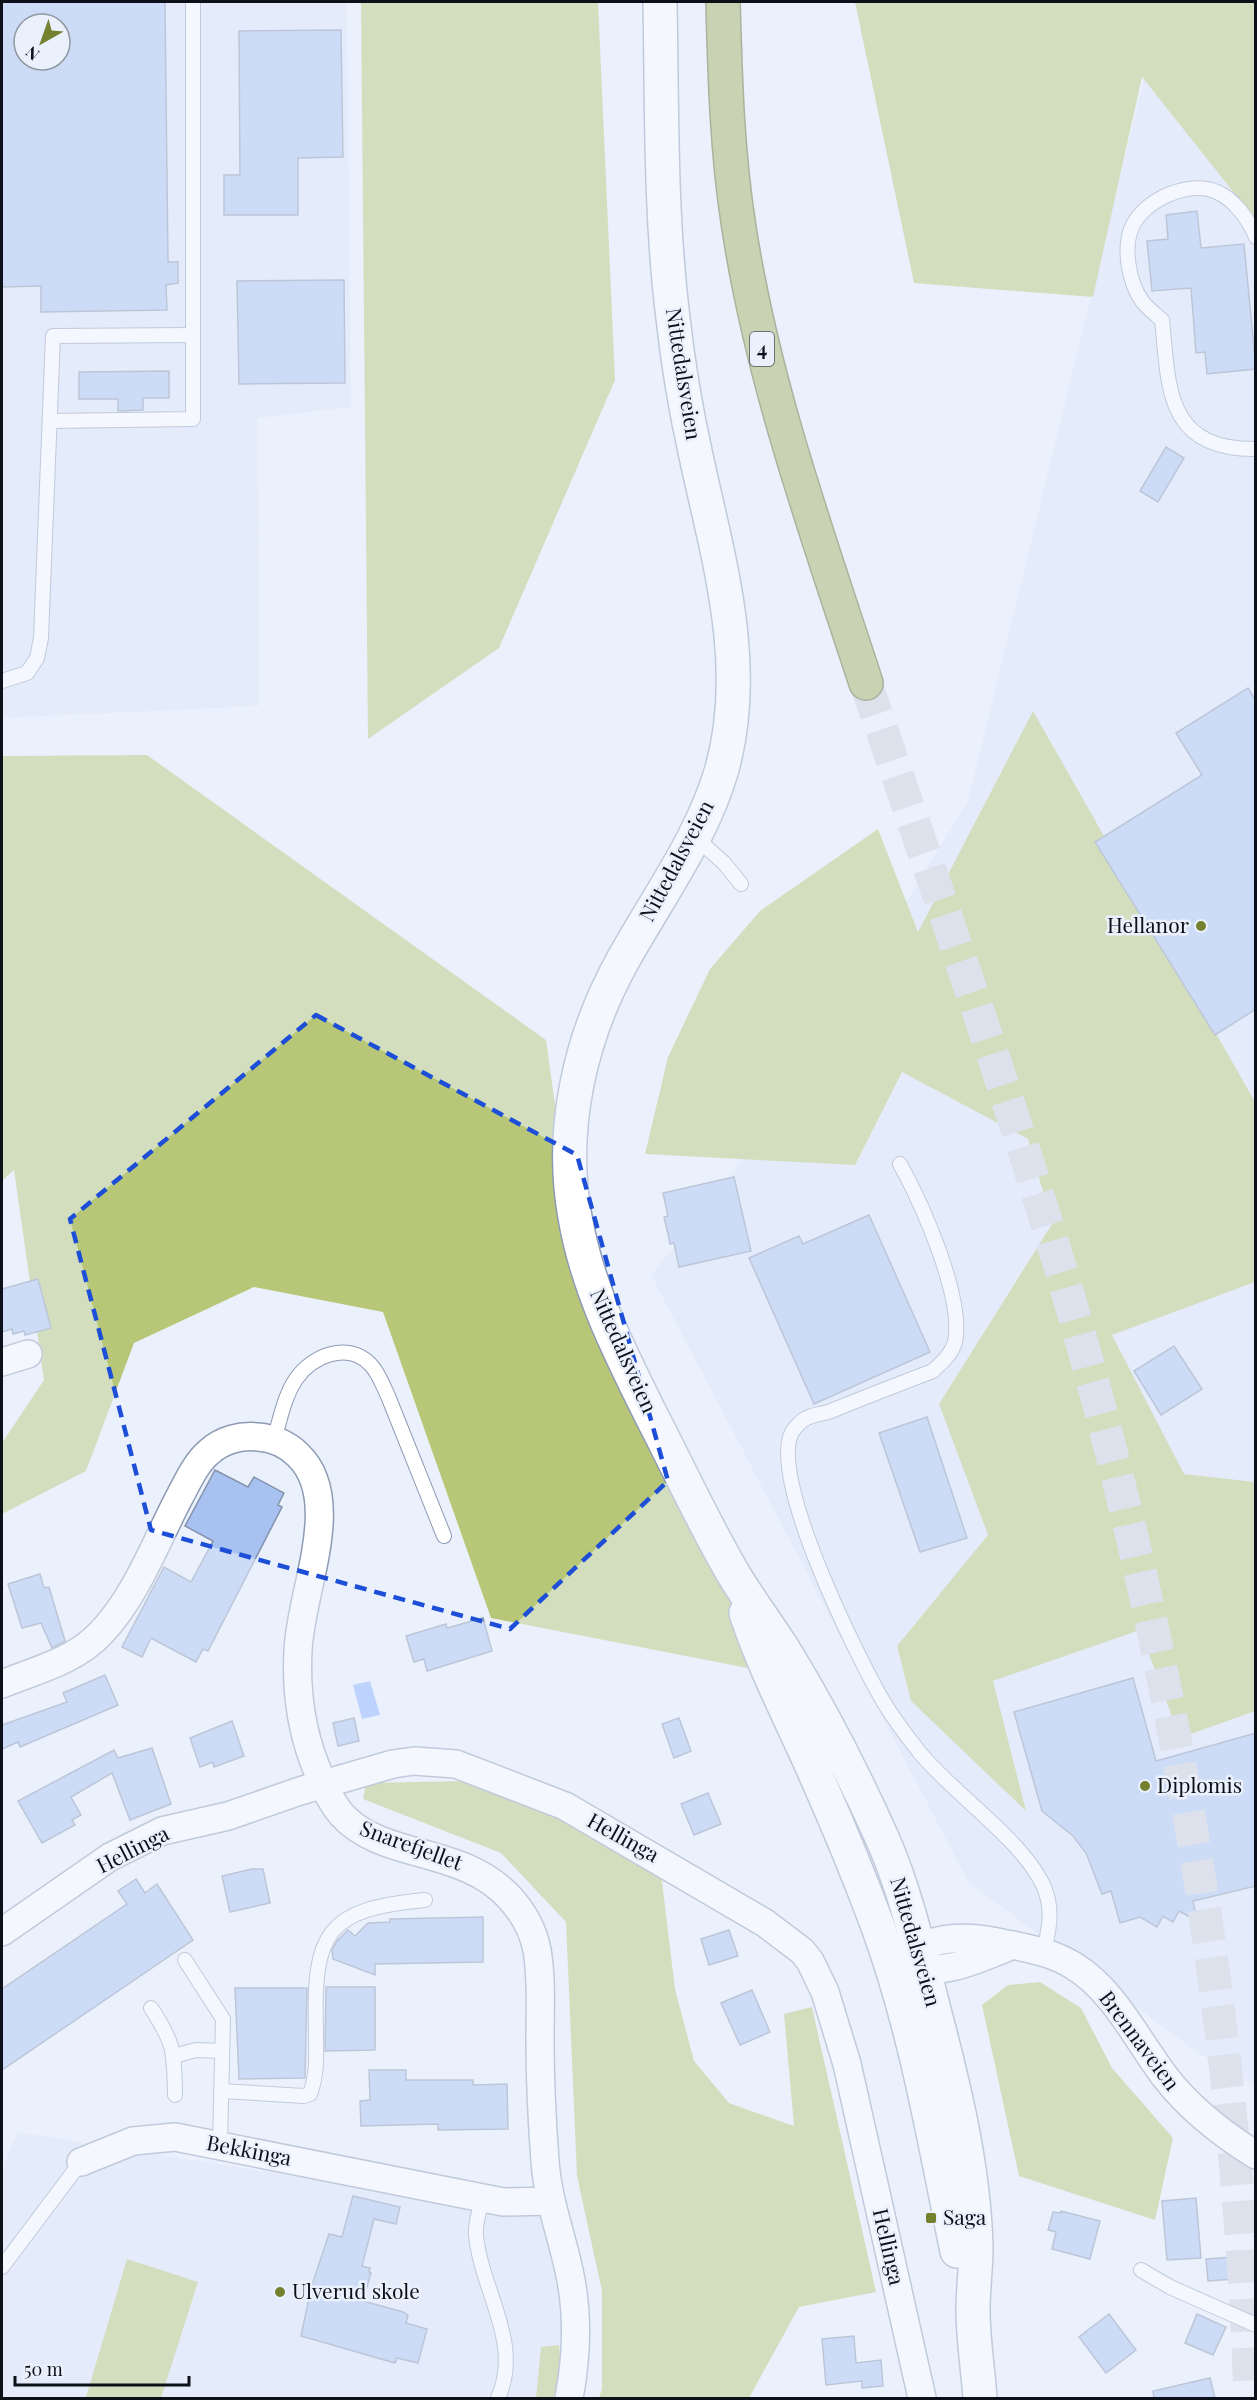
<svg xmlns="http://www.w3.org/2000/svg" width="1257" height="2400" viewBox="0 0 1257 2400" font-family="'Playfair Display',serif">
  <style>
    .built { fill: #dbe7fc; fill-rule: evenodd }
    .green { fill: #b7c777 }
    .water { fill: #85aefc }
    .building { fill: #a7c1f0; stroke: #8593ad; stroke-width: 1.5; fill-rule: evenodd }
    .lines { fill: none; stroke-linecap: round; stroke-linejoin: round }
    .trunk-tunnel { stroke: #c9cfda; stroke-width: 33; stroke-dasharray: 33 16; stroke-linecap: butt }
    .service-casing { stroke: #8d9bb5; stroke-width: 16 }
    .minor-casing { stroke: #8d9bb5; stroke-width: 30 }
    .secondary-casing { stroke: #8d9bb5; stroke-width: 36 }
    .trunk-casing { stroke: #5d692b; stroke-width: 36 }
    .service { stroke: #fff; stroke-width: 14 }
    .minor { stroke: #fff; stroke-width: 27 }
    .secondary { stroke: #fff; stroke-width: 33 }
    .trunk { stroke: #a0ae5c; stroke-width: 33 }
    .marked { fill: none; stroke: #1d4ed8; stroke-width: 4.5; stroke-dasharray: 12 8; stroke-linejoin: round }
    .poi-dot { fill: #74822f; stroke: #ebf1fc; stroke-width: 2 }
    .labels { text-anchor: middle; stroke-width: 5; stroke-linejoin: round; paint-order: stroke }
    .shield { fill: #ebf1fc; stroke: #4e545d; stroke-width: 1.5 }
    .shield-label { font-size: 20px; font-weight: bold; fill: #0b1019 }
    .street-label { font-size: 21px; fill: #0b1019; stroke: #ebf1fc }
    .poi-label { font-size: 21px; fill: #0b1019; stroke: #ebf1fc; text-anchor: start }
  </style>
  <rect width="100%" height="100%" fill="#ebf1fc"/>
  <!-- built -->
  <g class="built">
    <path d="M2 2H347L351 407 258 418 259 706 2 718ZM24 24H60V60H24Z"/>
    <path d="M1144 78 1255 120V2086L1194 2050 969 1883 651 1275 763 1134 968 801Z"/>
    <path d="M18 2132 543 2216 572 2368 564 2398H2V2168Z"/>
  </g>
  <!-- green -->
  <g class="green">
    <path d="M361 2H598L615 380 499 648 368 739Z"/>
    <path d="M855 2H1255V225L1250 213 1142 77 1093 297 914 283Z"/>
    <path d="M1033 711 1255 1102V1282L1112 1335 1184 1474 1255 1482V1711L1180 1738 1140 1630 993 1681 1026 1811 911 1701 897 1646 988 1535 939 1404 1052 1224 1028 1139 902 1072 855 1165 645 1154 668 1057 710 969 760 911 878 829 918 932Z"/>
    <path d="M147 755 546 1040 562 1155 596 1297 799 1678 491 1618 383 1312 254 1287 134 1343 86 1471 2 1514V1443L44 1380 14 1170 2 1181V756Z"/>
    <path d="M467 1781 572 1823 661 1873 675 1989 694 2061 729 2103 794 2126 784 2014 812 2007 876 2292 799 2307 749 2398H599L602 2389V2291L577 2176 566 1922 501 1853 363 1799 366 1783Z"/>
    <path d="M1040 1982 1081 2008 1112 2068 1173 2138 1155 2220 1019 2176 982 2005 1008 1985Z"/>
    <path d="M127 2259 198 2282 161 2398H89L86 2397Z"/>
    <path d="M559 2345 561 2372 553 2398H536L541 2347Z"/>
  </g>
  <!-- water -->
  <path class="water" d="M370 1681 380 1715 362 1719 353 1685Z"/>
  <!-- building -->
  <g class="building">
    <path d="M2 2H165L168 262H178V283L166 285 167 310 41 312V286L2 287ZM24 24H60V60H24Z"/>
    <path d="M341 30 343 157 298 158V215H224V175H240L239 31Z"/>
    <path d="M1197 211 1201 248 1244 244 1256 369 1207 374 1205 352 1196 353 1191 288 1152 291 1147 241 1168 239 1166 215Z"/>
    <path d="M344 280 345 383 239 384 237 281Z"/>
    <path d="M169 371V398H143V410L118 411V399H79V372Z"/>
    <path d="M1166 447 1184 458 1158 502 1140 491Z"/>
    <path d="M1248 688 1256 701V1009L1215 1035 1095 842 1202 775 1176 733Z"/>
    <path d="M734 1177 751 1251 679 1267 674 1243 670 1244 668 1234 664 1217 668 1216 663 1193Z"/>
    <path d="M869 1215 930 1352 814 1404 749 1258 799 1236 803 1244Z"/>
    <path d="M38 1279 51 1328 25 1335 24 1331 13 1334 12 1329 2 1332V1289Z"/>
    <path d="M1174 1346 1202 1389 1161 1415 1134 1371Z"/>
    <path d="M927 1417 967 1538 920 1552 879 1433Z"/>
    <path d="M215 1470 248 1487 254 1477 284 1493 278 1505 282 1507 208 1651 203 1649 196 1662 151 1638 142 1657 122 1647 164 1567 191 1582 213 1541 185 1526Z"/>
    <path d="M40 1574 44 1588 49 1587 65 1641 52 1648 41 1623 22 1628 8 1584Z"/>
    <path d="M483 1618 492 1651 427 1671 424 1659 414 1662 406 1636 446 1624 447 1628Z"/>
    <path d="M105 1675 118 1705 20 1747 18 1742 2 1749V1725L67 1702 63 1693Z"/>
    <path d="M1133 1678 1156 1761 1256 1733V1886L1193 1901 1197 1921 1179 1911 1173 1922 1163 1916 1157 1927 1140 1917 1120 1923 1111 1891 1102 1894 1086 1853 1073 1836 1042 1811 1014 1712Z"/>
    <path d="M354 1718 359 1741 338 1746 333 1723Z"/>
    <path d="M679 1718 691 1751 674 1758 662 1724Z"/>
    <path d="M232 1721 244 1756 214 1767 213 1762 200 1767 190 1738Z"/>
    <path d="M152 1748 171 1804 130 1820 112 1773 71 1797 81 1815 72 1820 75 1825 42 1843 18 1801 114 1750 118 1758Z"/>
    <path d="M708 1793 721 1824 694 1835 681 1804Z"/>
    <path d="M252 1869H263L270 1903 230 1912 222 1876Z"/>
    <path d="M136 1879 145 1893 157 1884 193 1940 2 2070V1989L127 1904 118 1891Z"/>
    <path d="M483 1917V1962L375 1964V1975L333 1959 332 1950 337 1941 348 1930 355 1936 368 1923 390 1922V1919Z"/>
    <path d="M729 1930 738 1956 709 1965 701 1939Z"/>
    <path d="M326 1987H375V2050L325 2051Z"/>
    <path d="M235 1988H307L305 2078 239 2079Z"/>
    <path d="M752 1990 770 2032 740 2045 721 2003Z"/>
    <path d="M369 2070H406V2080H473V2085L507 2084 508 2129 438 2130V2124L361 2126 360 2101 370 2100Z"/>
    <path d="M353 2196 400 2207 396 2224 374 2219 362 2266 370 2268 369 2272 371 2273 363 2301 403 2312 408 2315 406 2323 427 2329 418 2363 397 2358 395 2363 301 2336 311 2288 329 2234 342 2237Z"/>
    <path d="M1196 2198 1201 2258 1167 2260 1162 2201Z"/>
    <path d="M1061 2211 1100 2221 1090 2259 1052 2249 1056 2232 1048 2230 1053 2212 1061 2213Z"/>
    <path d="M1233 2257 1235 2279 1208 2281 1206 2259Z"/>
    <path d="M1109 2314 1136 2350 1106 2373 1079 2337Z"/>
    <path d="M1197 2314 1226 2327 1213 2355 1185 2343Z"/>
    <path d="M854 2336 856 2363 881 2360 883 2386 862 2388V2381L826 2385 822 2339Z"/>
    <path d="M1210 2378 1215 2398H1154L1153 2391Z"/>
  </g>
  <g class="lines">
    <!-- trunk-tunnel -->
    <path class="trunk-tunnel" d="M866 683C947 923 1035 1163 1100 1409 1185 1731 1239 2065 1250 2398"/>
    <defs>
      <g id="service">
        <path d="M1256 237C1249 220 1234 199 1217 192 1189 180 1146 199 1133 225 1122 246 1129 283 1142 301 1147 308 1155 314 1162 320 1169 387 1165 450 1256 449"/>
        <path d="M50 421 193 419V2"/>
        <path d="M2 681 27 673 37 658 41 638 53 336 193 335"/>
        <path d="M695 837 724 863 741 884"/>
        <path d="M900 1164C922 1204 964 1297 955 1342 952 1354 941 1363 933 1371 899 1384 865 1397 831 1411 823 1414 813 1414 805 1419 802 1420 798 1425 795 1428 761 1465 859 1660 883 1701 894 1720 907 1736 920 1753 954 1794 1022 1840 1043 1885 1054 1908 1049 1929 1044 1952"/>
        <path d="M274 1440C280 1420 284 1397 296 1379 312 1356 347 1341 370 1364 379 1373 383 1386 388 1396L444 1536"/>
        <path d="M185 1960 223 2019 220 2145"/>
        <path d="M151 2008C175 2044 174 2052 175 2095"/>
        <path d="M174 2056 196 2050 222 2051"/>
        <path d="M221 2091 304 2096 310 2094C318 2073 316 2051 316 2030 313 1933 326 1909 425 1900"/>
        <path d="M482 2198C480 2210 475 2223 476 2235 481 2290 523 2343 498 2398"/>
        <path d="M2 2267 81 2162"/>
        <path d="M1141 2270 1170 2287 1256 2325"/>
      </g>
      <g id="minor">
        <path d="M2 1362 28 1354"/>
        <path d="M2 1684C36 1670 75 1661 101 1633 137 1595 156 1541 180 1496 188 1481 196 1463 209 1452 222 1440 241 1435 258 1437 273 1438 288 1445 298 1455 345 1500 300 1592 298 1651 296 1688 301 1727 314 1762 321 1781 329 1800 342 1815 383 1860 462 1846 509 1897 522 1911 533 1930 537 1950 542 1979 540 2011 540 2040 540 2080 542 2121 545 2161 548 2204 565 2243 572 2286 578 2323 576 2361 569 2398"/>
        <path d="M2 1932 110 1857 162 1831 228 1816 300 1791 393 1764 414 1761 456 1764 565 1806 765 1923 802 1951 810 1961 825 1992 847 2064 922 2398"/>
        <path d="M902 1957C930 1937 964 1935 997 1942 1025 1948 1050 1951 1074 1966 1115 1991 1138 2042 1166 2078 1191 2110 1222 2134 1256 2155"/>
        <path d="M905 1967C944 1976 976 1960 1013 1945"/>
        <path d="M81 2162 133 2141 175 2137 503 2202 550 2201"/>
      </g>
      <g id="secondary">
        <path d="M660 2C662 107 660 214 673 318 678 364 686 411 696 456 718 558 751 664 722 769 702 838 658 897 623 960 580 1037 559 1129 575 1217 587 1288 620 1353 652 1417 679 1469 704 1524 734 1575 749 1600 767 1624 783 1649 820 1709 854 1775 883 1840 907 1895 919 1951 934 2010 954 2086 974 2167 976 2247 976 2268 973 2289 973 2310 973 2339 978 2369 980 2398"/>
        <path d="M746 1613C762 1661 784 1705 805 1751 831 1808 855 1865 877 1924 916 2030 934 2140 957 2251"/>
      </g>
      <path id="trunk" d="M723 2C725 77 727 153 739 228 763 384 817 533 866 683"/>
    </defs>
    <!-- service casing -->
    <use href="#service" class="service-casing"/>
    <!-- minor casing -->
    <use href="#minor" class="minor-casing"/>
    <!-- secondary casing -->
    <use href="#secondary" class="secondary-casing"/>
    <!-- trunk casing -->
    <use href="#trunk" class="trunk-casing"/>
    <!-- service -->
    <use href="#service" class="service"/>
    <!-- minor -->
    <use href="#minor" class="minor"/>
    <!-- secondary -->
    <use href="#secondary" class="secondary"/>
    <!-- trunk -->
    <use href="#trunk" class="trunk"/>
  </g>
  <!-- marked area -->
  <path d="M0 0H1257V2400H0ZM316 1015 577 1155 668 1481 510 1629 151 1530 70 1219Z" fill="#ebf1fc" fill-opacity=".55" fill-rule="evenodd"/>
  <path class="marked" d="M316 1015 577 1155 668 1481 510 1629 151 1530 70 1219Z"/>
  <!-- markers -->
  <g class="poi-dot">
    <circle cx="1201" cy="926" r="6"/>
    <circle cx="1145" cy="1786" r="6"/>
    <rect x="925" y="2212" width="12" height="12" rx="3"/>
    <circle cx="280" cy="2292" r="6"/>
  </g>
  <g class="labels">
    <!-- shield labels -->
    <rect class="shield" x="750" y="332" width="24" height="34" rx="4.5"/>
    <g class="shield-label">
      <text x="762" y="356">4</text>
    </g>
    <!-- street labels -->
    <g class="street-label">
      <text transform="translate(683 374) rotate(81)" y="7">Nittedalsveien</text>
      <text transform="translate(677 861) rotate(-62)" y="7">Nittedalsveien</text>
      <text transform="translate(623 1351) rotate(66)" y="7">Nittedalsveien</text>
      <text transform="translate(623 1838) rotate(29)" y="7">Hellinga</text>
      <text transform="translate(411 1846) rotate(20)" y="7">Snarefjellet</text>
      <text transform="translate(133 1850) rotate(-27)" y="7">Hellinga</text>
      <text transform="translate(915 1942) rotate(74)" y="7">Nittedalsveien</text>
      <text transform="translate(1139 2041) rotate(53)" y="7">Brennaveien</text>
      <text transform="translate(249 2151) rotate(11)" y="7">Bekkinga</text>
      <text transform="translate(888 2247) rotate(77)" y="7">Hellinga</text>
    </g>
    <!-- poi labels -->
    <g class="poi-label">
      <text x="1189" y="933" text-anchor="end">Hellanor</text>
      <text x="1157" y="1793">Diplomis</text>
      <text x="943" y="2225">Saga</text>
      <text x="292" y="2299">Ulverud skole</text>
    </g>
  </g>
  <!-- border -->
  <rect width="1257" height="2400" fill="none" stroke="#0b1019" stroke-width="6"/>
  <!-- north arrow -->
  <g transform="translate(42 42) rotate(220)"><circle r="28" fill="#ebf1fc" stroke="#9197a1" stroke-width="1.5"/>
  <path d="M0-4.5L10 22L0 15L-10 22Z" fill="#74822f"/>
  <text y="-9" font-size="16" font-weight="bold" text-anchor="middle" fill="#0b1019">N</text>
  </g>
  <!-- scale -->
  <path d="M15 2376v9h174v-9" fill="none" stroke="#0b1019" stroke-width="3"/>
  <text x="24" y="2376" font-size="18" fill="#0b1019" stroke="#ebf1fc" stroke-width="4.5" paint-order="stroke">50 m</text>
</svg>
